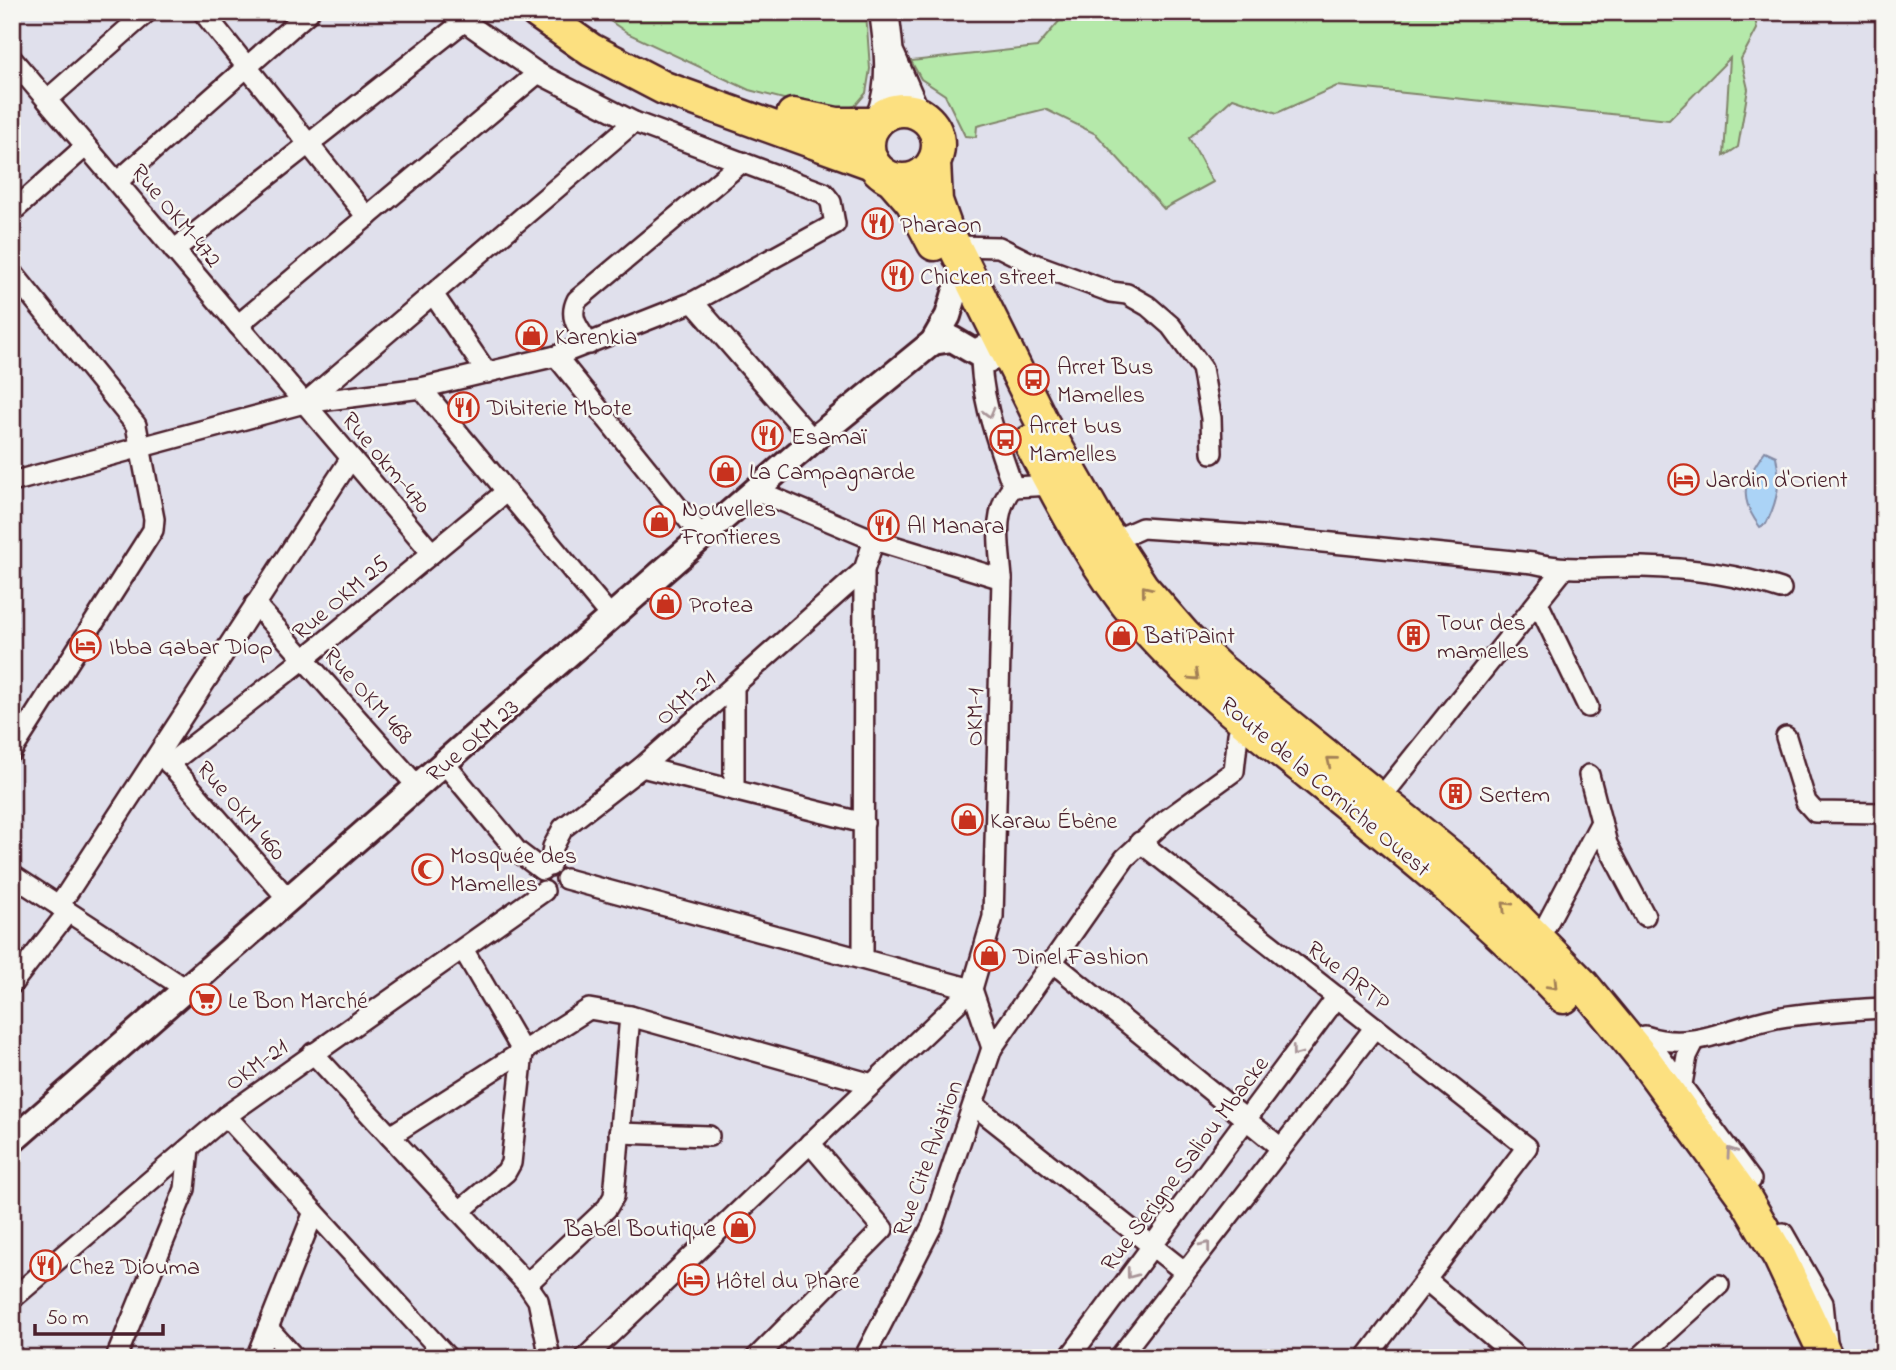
<svg xmlns="http://www.w3.org/2000/svg" width="1896" height="1370" viewBox="0 0 1896 1370" font-family="'Indie Flower',sans-serif">
  <style>
    .green { fill: #b5e9aa; stroke: #80846a; stroke-width: 2 }
    .water { fill: #abd3f6; stroke: #848ba5; stroke-width: 2 }
    .lines { fill: none; stroke-linecap: round; stroke-linejoin: round }
    .minor-casing { stroke: #4a1f2b; stroke-width: 24 }
    .tertiary-casing { stroke: #4a1f2b; stroke-width: 30 }
    .secondary-casing { stroke: #4a1f2b; stroke-width: 33 }
    .trunk-casing { stroke: #4a1f2b; stroke-width: 37 }
    .minor { stroke: #f6f6f2; stroke-width: 19 }
    .tertiary { stroke: #f6f6f2; stroke-width: 24 }
    .secondary { stroke: #f6f6f2; stroke-width: 28 }
    .trunk { stroke: #fce080; stroke-width: 32 }
    .oneway { stroke: #a99598 }
    .oneway2 { stroke: #a38056 }
    .labels { text-anchor: middle; stroke-width: 5; stroke-linejoin: round; paint-order: stroke }
    .street-label { font-size: 24px; fill: #4a1f2b; stroke: #f6f6f2 }
    .poi-label { font-size: 24px; fill: #4a1f2b; stroke: #f6f6f2; text-anchor: start }
  </style>
  <rect width="100%" height="100%" fill="#e0e0ec"/>
  <filter id="ink" filterUnits="userSpaceOnUse"><feTurbulence type="fractalNoise" baseFrequency=".0143" numOctaves="2"/><feDisplacementMap in="SourceGraphic" scale="14" xChannelSelector="R" yChannelSelector="G"/><feConvolveMatrix kernelMatrix="1 2 1 2 8 2 1 2 1" color-interpolation-filters="sRGB"/></filter>
  <g filter="url(#ink)">
    <!-- green -->
    <g class="green">
      <path d="M597 12H866L870 69 866 93 855 106 833 112 749 90 629 34Z"/>
      <path d="M1067 12H1754L1757 29 1741 59 1748 89 1738 147 1724 156 1730 58 1669 120 1337 86 1277 113 1233 98 1189 138 1213 182 1164 209 1096 134 1045 109 977 126 976 137 965 136 945 95 921 79 911 61 1037 47Z"/>
    </g>
    <!-- water -->
    <path class="water" d="M1765 451 1776 456C1781 482 1778 500 1766 524L1760 527C1737 497 1744 480 1765 451Z"/>
    <g class="lines">
      <defs>
        <g id="minor">
          <path d="M203 12 367 217"/>
          <path d="M12 59 432 553"/>
          <path d="M47 100 147 12"/>
          <path d="M117 182 309 12"/>
          <path d="M12 212 86 146"/>
          <path d="M955 246 999 247 1029 262 1111 292 1127 294 1148 306 1171 326 1202 368 1211 418 1212 453"/>
          <path d="M174 250 462 23"/>
          <path d="M12 272 136 425 154 519 153 530 12 751"/>
          <path d="M433 294 487 373"/>
          <path d="M693 302 813 440"/>
          <path d="M238 325 538 73"/>
          <path d="M589 344C579 329 568 318 577 300L742 162"/>
          <path d="M981 346C979 395 997 441 1013 487"/>
          <path d="M556 356 702 537"/>
          <path d="M421 388 611 617"/>
          <path d="M305 403 634 122"/>
          <path d="M12 482 304 403 421 388 556 356 693 302 835 224 831 202 824 193 634 122 538 73 451 12"/>
          <path d="M758 491 874 540 1002 579"/>
          <path d="M1126 535 1142 528 1262 536 1533 563C1571 572 1603 566 1642 567 1690 568 1735 574 1781 589"/>
          <path d="M1538 603 1588 707"/>
          <path d="M255 604 418 787"/>
          <path d="M1786 737 1806 802 1815 812 1884 813"/>
          <path d="M162 755 288 899"/>
          <path d="M169 764 304 659 507 491"/>
          <path d="M445 764 517 851 542 870"/>
          <path d="M642 767 864 823"/>
          <path d="M1589 775 1607 844 1645 916"/>
          <path d="M734 790V688"/>
          <path d="M1379 800 1563 570"/>
          <path d="M1140 842 1527 1147 1366 1358"/>
          <path d="M550 866 553 847 563 828 642 767 864 570"/>
          <path d="M12 875 186 989"/>
          <path d="M566 879 972 989"/>
          <path d="M59 906 351 458"/>
          <path d="M1548 943 1539 939 1601 822"/>
          <path d="M863 958 864 570 874 540"/>
          <path d="M1051 961 1281 1148"/>
          <path d="M12 984 68 912"/>
          <path d="M972 989 992 1048"/>
          <path d="M1645 1036C1693 1052 1729 1027 1776 1018 1811 1012 1848 1010 1884 1008"/>
          <path d="M1646 1038 1751 1180"/>
          <path d="M313 1053 527 1284 538 1300 550 1358"/>
          <path d="M1682 1084 1687 1056 1694 1042"/>
          <path d="M974 1105 1185 1272"/>
          <path d="M226 1116 448 1358"/>
          <path d="M619 1133 709 1136"/>
          <path d="M390 1136 589 1009 630 1016 872 1084"/>
          <path d="M460 1211 506 1172 511 1163 523 1052 463 949"/>
          <path d="M1783 1233 1823 1303 1827 1342"/>
          <path d="M1426 1280 1518 1358"/>
          <path d="M527 1284 607 1208 614 1196 630 1016"/>
          <path d="M12 1299 226 1116 544 891"/>
          <path d="M268 1328 295 1358"/>
          <path d="M116 1358 185 1189 189 1148"/>
          <path d="M256 1358 314 1212"/>
          <path d="M585 1358 972 989 993 917 1002 579C1000 549 991 511 1013 487L1053 485"/>
          <path d="M756 1358 883 1229 810 1143"/>
          <path d="M864 1358 932 1226 992 1048 1125 858 1165 821 1234 771 1238 734 1249 726"/>
          <path d="M1069 1358 1337 997"/>
          <path d="M1119 1358 1375 1027"/>
          <path d="M1639 1358 1719 1285"/>
        </g>
        <g id="tertiary">
          <path d="M933 342 952 339 988 360"/>
          <path d="M12 1141 813 440 933 342 948 316 955 293"/>
        </g>
        <g id="secondary">
          <path d="M891 57 915 112"/>
          <path d="M880 118C894 85 889 47 884 12"/>
        </g>
        <g id="trunk">
          <path d="M537 12 591 50 664 88 872 163"/>
          <circle cx="903" cy="145" r="35"/>
          <path d="M793 115 837 124H875"/>
          <path d="M934 162 936 201 946 229 1042 422 1098 520 1142 587 1184 635 1218 668 1457 862 1498 899 1583 985 1643 1058 1745 1198 1780 1258 1827 1358"/>
          <path d="M892 179 912 202 934 244"/>
          <path d="M1030 442C1062 504 1096 568 1141 622 1190 679 1251 727 1310 774 1398 845 1486 915 1564 997"/>
        </g>
      </defs>
      <!-- minor casing -->
      <use href="#minor" class="minor-casing"/>
      <!-- tertiary casing -->
      <use href="#tertiary" class="tertiary-casing"/>
      <!-- secondary casing -->
      <use href="#secondary" class="secondary-casing"/>
      <!-- trunk casing -->
      <use href="#trunk" class="trunk-casing"/>
      <!-- minor -->
      <use href="#minor" class="minor"/>
      <!-- tertiary -->
      <use href="#tertiary" class="tertiary"/>
      <!-- secondary -->
      <use href="#secondary" class="secondary"/>
      <!-- trunk -->
      <use href="#trunk" class="trunk"/>
    </g>
    <!-- one-way arrows -->
    <defs><path id="oneway-chevron" d="M-2-3.5L2.5 0L-2 3.5" fill="none" stroke-width="1.6" stroke-linecap="round" stroke-linejoin="round" transform="scale(1.75)"/></defs>
    <g class="oneway">
      <use href="#oneway-chevron" transform="translate(989 413) rotate(75)"/>
      <use href="#oneway-chevron" transform="translate(1296 1052) rotate(127)"/>
      <use href="#oneway-chevron" transform="translate(1731 1152) rotate(-125)"/>
      <use href="#oneway-chevron" transform="translate(1206 1246) rotate(-52)"/>
      <use href="#oneway-chevron" transform="translate(1131 1274) rotate(127)"/>
    </g>
    <g class="oneway2">
      <use href="#oneway-chevron" transform="translate(1146 590) rotate(-129)"/>
      <use href="#oneway-chevron" transform="translate(1195 676) rotate(43)"/>
      <use href="#oneway-chevron" transform="translate(1331 761) rotate(-141)"/>
      <use href="#oneway-chevron" transform="translate(1506 906) rotate(-135)"/>
      <use href="#oneway-chevron" transform="translate(1553 985) rotate(46)"/>
    </g>
  </g>
  <!-- icons -->
  <defs>
    <symbol id="restaurant-ring" viewBox="-11 -11 22 22"><circle r="9.5" fill="#f6f6f2" stroke="#c8321e" stroke-width="1.5"/><path d="M-5-6h1v4h1v-4h1v4h1v-4h1v5L-1.5 .5V6h-2V.5L-5-1ZM5-6V6H3V1.5H1.5Q1.5-4 5-6Z" fill="#c8321e"/></symbol>
    <symbol id="shop-ring" viewBox="-11 -11 22 22"><circle r="9.5" fill="#f6f6f2" stroke="#c8321e" stroke-width="1.5"/><path d="M-5-2.5h2.3a2.7 3.5 0 0 1 5.4 0H5L5.5 6h-11ZM-1.5-2.5h3a1.5 2.3 0 0 0-3 0Z" fill="#c8321e"/></symbol>
    <symbol id="bus-ring" viewBox="-11 -11 22 22"><circle r="9.5" fill="#f6f6f2" stroke="#c8321e" stroke-width="1.5"/><path d="M-5-6H5V4H4V6H2V4H-2V6H-4V4H-5ZM-3.5-4V0h7V-4ZM-3.5 1.2v1.5H-2V1.2ZM2 1.2v1.5H3.5V1.2Z" fill="#c8321e"/></symbol>
    <symbol id="hotel-ring" viewBox="-11 -11 22 22"><circle r="9.5" fill="#f6f6f2" stroke="#c8321e" stroke-width="1.5"/><path d="M-6-4.5h1.5V1H6V5H4.5V3h-9V5H-6ZM-4 0a1.8 1.8 0 1 1 3.6 0ZM.5 0V-2.5h3Q6-2.5 6 0Z" fill="#c8321e"/></symbol>
    <symbol id="building-ring" viewBox="-11 -11 22 22"><circle r="9.5" fill="#f6f6f2" stroke="#c8321e" stroke-width="1.5"/><path d="M-4-6H4V6H1V3H-1V6H-4ZM-2.5-4.3h1.7v1.8h-1.7ZM.8-4.3h1.7v1.8H.8ZM-2.5-1h1.7V.8h-1.7ZM.8-1h1.7V.8H.8Z" fill="#c8321e"/></symbol>
    <symbol id="mosque-ring" viewBox="-11 -11 22 22"><circle r="9.5" fill="#f6f6f2" stroke="#c8321e" stroke-width="1.5"/><path d="M3.5-4.9A6 6 0 1 0 3.5 4.9A5 5 0 1 1 3.5-4.9Z" fill="#c8321e"/></symbol>
    <symbol id="supermarket-ring" viewBox="-11 -11 22 22"><circle r="9.5" fill="#f6f6f2" stroke="#c8321e" stroke-width="1.5"/><path d="M-6-5.5h2.5l.6 2H6L4.5 2H-2.5L-4.4-4H-6ZM-1.5 3.2a1.3 1.3 0 1 0 .1 0ZM3 3.2a1.3 1.3 0 1 0 .1 0Z" fill="#c8321e"/></symbol>
  </defs>
  <g fill-rule="evenodd">
    <use href="#restaurant-ring" x="860" y="206" width="35" height="35"/>
    <use href="#restaurant-ring" x="880" y="258" width="35" height="35"/>
    <use href="#shop-ring" x="514" y="318" width="35" height="35"/>
    <use href="#bus-ring" x="1016" y="362" width="35" height="35"/>
    <use href="#restaurant-ring" x="446" y="390" width="35" height="35"/>
    <use href="#restaurant-ring" x="750" y="418" width="35" height="35"/>
    <use href="#bus-ring" x="988" y="422" width="35" height="35"/>
    <use href="#shop-ring" x="708" y="454" width="35" height="35"/>
    <use href="#hotel-ring" x="1666" y="462" width="35" height="35"/>
    <use href="#shop-ring" x="642" y="504" width="35" height="35"/>
    <use href="#restaurant-ring" x="866" y="508" width="35" height="35"/>
    <use href="#shop-ring" x="648" y="586" width="35" height="35"/>
    <use href="#shop-ring" x="1104" y="618" width="35" height="35"/>
    <use href="#building-ring" x="1396" y="618" width="35" height="35"/>
    <use href="#hotel-ring" x="68" y="628" width="35" height="35"/>
    <use href="#building-ring" x="1438" y="776" width="35" height="35"/>
    <use href="#shop-ring" x="950" y="802" width="35" height="35"/>
    <use href="#mosque-ring" x="410" y="852" width="35" height="35"/>
    <use href="#shop-ring" x="972" y="938" width="35" height="35"/>
    <use href="#supermarket-ring" x="188" y="982" width="35" height="35"/>
    <use href="#shop-ring" x="722" y="1210" width="35" height="35"/>
    <use href="#restaurant-ring" x="28" y="1248" width="35" height="35"/>
    <use href="#hotel-ring" x="676" y="1262" width="35" height="35"/>
  </g>
  <g class="labels">
    <!-- street labels -->
    <g class="street-label">
      <text transform="translate(177 215) rotate(50)" y="8">Rue OKM-472</text>
      <text transform="translate(387 462) rotate(50)" y="8">Rue okm-470</text>
      <text transform="translate(340 597) rotate(-40)" y="8">Rue OKM 25</text>
      <text transform="translate(369 695) rotate(48)" y="8">Rue OKM 468</text>
      <text transform="translate(685 697) rotate(-41)" y="8">OKM-21</text>
      <text transform="translate(974 717) rotate(-89)" y="8">OKM-1</text>
      <text transform="translate(472 740) rotate(-41)" y="8">Rue OKM 23</text>
      <text transform="translate(1326 786) rotate(40)" y="8">Route de la Corniche Ouest</text>
      <text transform="translate(242 810) rotate(49)" y="8">Rue OKM 460</text>
      <text transform="translate(1349 975) rotate(38)" y="8">Rue ARTP</text>
      <text transform="translate(256 1064) rotate(-36)" y="8">OKM-21</text>
      <text transform="translate(927 1158) rotate(-70)" y="8">Rue Cite Aviation</text>
      <text transform="translate(1184 1163) rotate(-53)" y="8">Rue Serigne Saliou Mbacke</text>
    </g>
    <!-- poi labels -->
    <g class="poi-label">
      <text x="900" y="232">Pharaon</text>
      <text x="920" y="284">Chicken street</text>
      <text x="555" y="344">Karenkia</text>
      <text x="1057" y="374">Arret Bus<tspan x="1057" dy="28">Mamelles</tspan></text>
      <text x="487" y="415">Dibiterie Mbote</text>
      <text x="1029" y="433">Arret bus<tspan x="1029" dy="28">Mamelles</tspan></text>
      <text x="791" y="444">Esamaï</text>
      <text x="749" y="479">La Campagnarde</text>
      <text x="1706" y="487">Jardin d'Orient</text>
      <text x="682" y="516">Nouvelles<tspan x="682" dy="28">Frontieres</tspan></text>
      <text x="907" y="533">Al Manara</text>
      <text x="689" y="612">Protea</text>
      <text x="1437" y="630">Tour des<tspan x="1437" dy="28">mamelles</tspan></text>
      <text x="1144" y="643">BatiPaint</text>
      <text x="109" y="654">Ibba Gabar Diop</text>
      <text x="1479" y="802">Sertem</text>
      <text x="990" y="828">Karaw Ébène</text>
      <text x="450" y="863">Mosquée des<tspan x="450" dy="28">Mamelles</tspan></text>
      <text x="1013" y="964">Dinel Fashion</text>
      <text x="228" y="1008">Le Bon Marché</text>
      <text x="716" y="1236" text-anchor="end">Babel Boutique</text>
      <text x="69" y="1274">Chez Diouma</text>
      <text x="716" y="1288">Hôtel du Phare</text>
    </g>
  </g>
  <!-- margin -->
  <rect width="1896" height="1370" fill="none" stroke="#f6f6f2" stroke-width="42"/>
  <rect x="21" y="21" width="1854" height="1328" fill="none" stroke="#4a1f2b" stroke-width="2.5" filter="url(#ink)"/>
  <!-- scale -->
  <path d="M35 1324v10h128v-10" fill="none" stroke="#4a1f2b" stroke-width="3.5"/>
  <text x="46" y="1324" font-size="21" fill="#4a1f2b" stroke="#f6f6f2" stroke-width="5" paint-order="stroke">50 m</text>
</svg>
